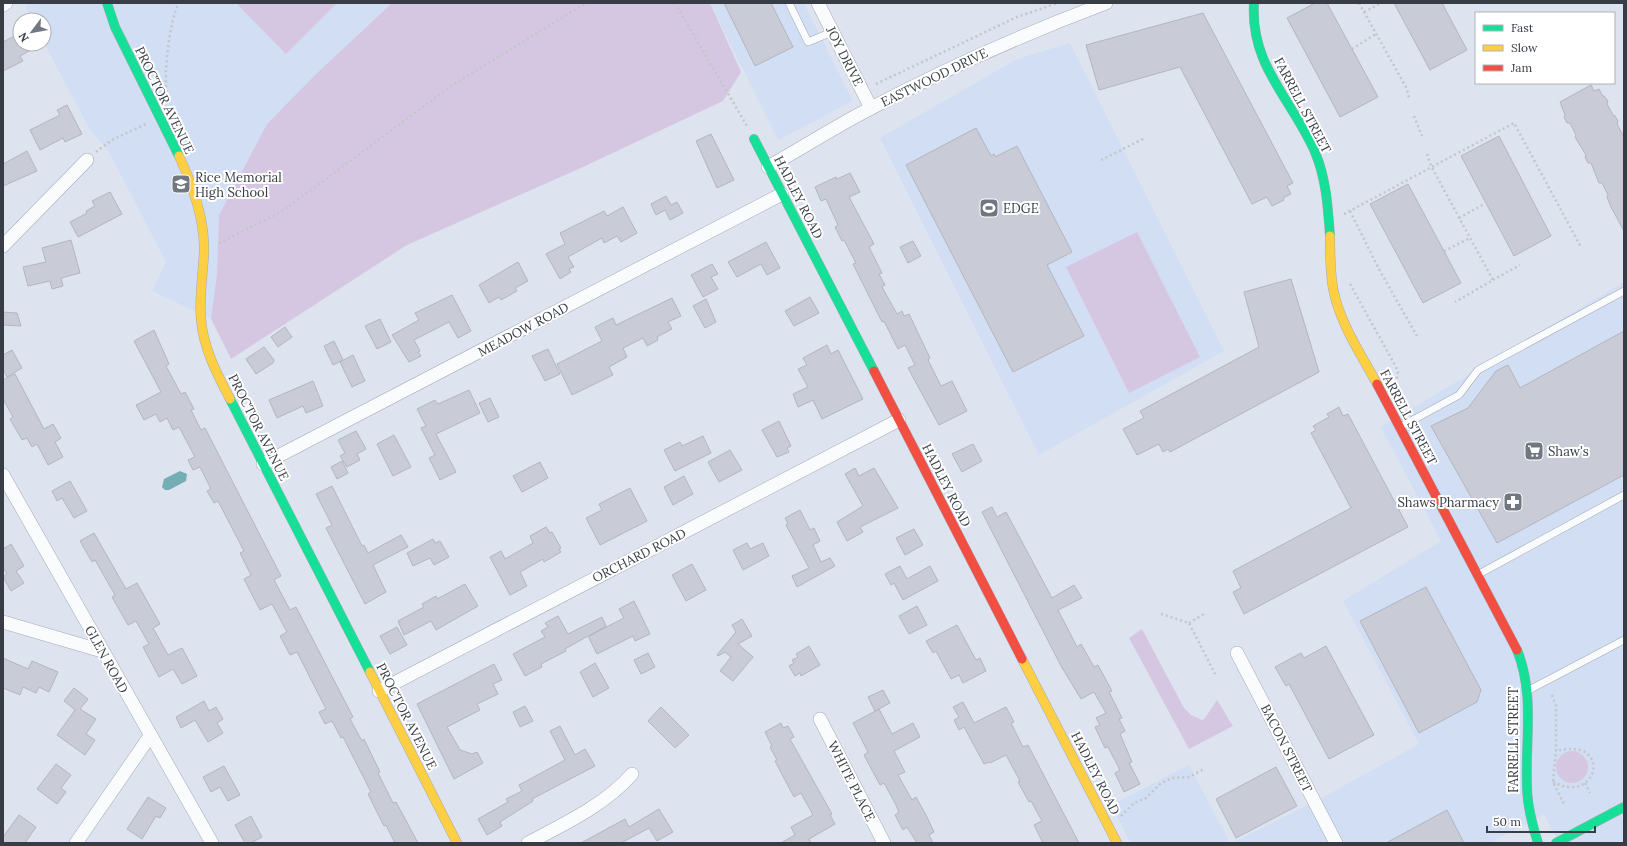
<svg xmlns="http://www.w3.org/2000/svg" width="1627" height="846" viewBox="0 0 1627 846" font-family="Lora,serif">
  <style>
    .built { fill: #d1def3 }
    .green { fill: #d5c7e2 }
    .water { fill: #75adb5 }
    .building { fill: #c9ccd6; stroke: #b3b5bf }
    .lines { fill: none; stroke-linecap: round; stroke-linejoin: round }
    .lane-casing { stroke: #a5aab4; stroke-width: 8 }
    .street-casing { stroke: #a5aab4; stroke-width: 14 }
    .fast-casing { stroke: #a5aab4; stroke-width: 10 }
    .slow-casing { stroke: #a5aab4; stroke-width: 10 }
    .jam-casing { stroke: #a5aab4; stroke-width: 10 }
    .path { stroke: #c3c5c9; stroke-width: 2.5; stroke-dasharray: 2 3; stroke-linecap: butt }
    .lane { stroke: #fafbfd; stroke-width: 7 }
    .street { stroke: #fafbfd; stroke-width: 13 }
    .fast { stroke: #16e098; stroke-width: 9 }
    .slow { stroke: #ffcf43; stroke-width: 9 }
    .jam { stroke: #f24e42; stroke-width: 9 }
    .labels { text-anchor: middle; stroke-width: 4; stroke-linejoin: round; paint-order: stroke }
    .street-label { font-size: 13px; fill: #373c45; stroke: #fff }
    .poi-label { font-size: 13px; fill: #373c45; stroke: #fff; text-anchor: start }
  </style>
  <rect width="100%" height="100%" fill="#dde4f0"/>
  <!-- built -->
  <g class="built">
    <path d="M28 3H392L315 75 267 124 219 215 217 274 211 319 152 291 166 262 109 152 89 128 44 43V20H32L26 8Z"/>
    <path d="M710 3H804L853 101 778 140Z"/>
    <path d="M1070 43 1224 351 1039 455 880 138 1017 59Z"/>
    <path d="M1624 282V843H1559L1544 814 1490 843H1232L1322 798 1419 744 1343 601 1441 541 1381 427Z"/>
    <path d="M1189 765 1230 843H1131L1111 805Z"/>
  </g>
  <!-- green -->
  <g class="green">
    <path d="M238 3H337L286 54 237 4Z"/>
    <path d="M392 3H710L741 72 723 101 583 167 407 245 231 359 211 319 217 274 219 215 267 124 315 75Z"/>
    <path d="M1137 232 1200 357 1129 393 1066 267Z"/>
    <path d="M1142 629 1184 708 1191 715 1202 720 1205 718 1217 700 1233 726 1189 749 1129 638Z"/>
    <circle cx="1572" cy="767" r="16"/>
  </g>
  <!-- water -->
  <path class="water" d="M180 471 187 474 186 481 169 490H165L162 487 164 479Z"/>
  <!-- building -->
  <g class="building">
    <path d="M724 3H771L793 47 755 66Z"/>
    <path d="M1315 3H1327L1378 97 1340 117 1287 18Z"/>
    <path d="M1394 3H1442L1467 50 1430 70Z"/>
    <path d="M1203 13 1293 183 1287 186 1291 194 1283 198 1284 200 1272 206 1267 197 1252 204 1180 67 1099 90 1086 45Z"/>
    <path d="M20 33V44H42L20 56 23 61 3 71V42Z"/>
    <path d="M1591 85 1594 91 1599 89 1602 95 1604 96 1608 101 1607 104 1613 115 1615 116 1618 121 1617 124 1624 137V231L1611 207 1607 197 1608 195 1602 183H1599L1591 163H1588L1585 157 1586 155 1575 137 1576 135 1570 123H1567L1564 117 1565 115 1560 102Z"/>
    <path d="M67 105 82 134 65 142 63 138 40 150 30 130 60 115 57 110Z"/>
    <path d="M976 128 991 156 994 154 995 157 1017 146 1072 252 1047 265 1084 336 1013 372 906 165Z"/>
    <path d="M711 134 734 180 717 188 696 141Z"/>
    <path d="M1499 136 1551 236 1514 256 1461 156Z"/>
    <path d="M27 151 37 171 3 186V164Z"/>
    <path d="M850 173 860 192 849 197 874 244 869 247 882 273 879 274 885 285 882 287 897 314 902 311 904 316 909 314 930 358 928 360 941 386 952 381 967 411 939 425 908 368 915 365 905 345 898 349 884 321 882 322 853 264 856 263 844 240 842 241 835 227 838 225 826 199 821 201 815 187 836 177 837 179Z"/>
    <path d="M1408 184 1461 283 1423 303 1370 204Z"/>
    <path d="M110 192 122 214 78 237 70 222 87 213 86 211 95 206 92 201Z"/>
    <path d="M666 196 671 205 677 202 683 213 670 220 665 210 656 215 651 204Z"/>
    <path d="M623 207 637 233 621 242 617 236 604 243 602 238 568 257 574 267 569 269 571 272 560 279 546 254 565 244 560 233 604 211 607 216Z"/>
    <path d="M71 240 80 273 61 278 63 286 52 289 50 281 28 286 23 267 46 262 42 248Z"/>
    <path d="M913 241 921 256 908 263 900 247Z"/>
    <path d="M766 242 780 268 767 275 761 264 737 277 728 262Z"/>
    <path d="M518 262 528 281 515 288 517 291 501 300 499 297 489 303 479 285Z"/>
    <path d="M712 264 718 274 711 277 718 289 703 297 691 275Z"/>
    <path d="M1291 279 1319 372 1170 452 1168 449 1163 452 1159 444 1137 455 1123 429 1144 418 1140 411 1259 347 1244 292Z"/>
    <path d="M452 295 471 331 458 338 449 322 414 340 420 351 418 352 421 356 409 362 392 335 419 320 415 313Z"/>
    <path d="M810 297 819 313 794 326 785 311Z"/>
    <path d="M672 298 681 316 668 322 672 329 657 337 658 340 647 346 643 338 623 348 627 357 609 367 613 375 572 395 557 364 602 341 595 327 613 318 616 325Z"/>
    <path d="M706 299 716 322 705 328 693 306Z"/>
    <path d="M3 312 17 313 21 326 3 325Z"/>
    <path d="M380 319 391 342 377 349 365 326Z"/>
    <path d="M285 327 292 337 278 347 271 337Z"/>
    <path d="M154 330 169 364 166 366 181 394 185 392 194 409 191 410 201 430 205 428 281 576 274 580 290 610 296 607 353 717 350 719 362 741 364 739 380 772 378 773 393 803 396 802 418 843H395L386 825 384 826 368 794 371 792 343 737 341 738 332 721 325 724 319 712 326 709 297 652 290 655 280 636 287 632 272 604 260 610 244 579 251 575 240 553 244 551 218 501 214 503 207 491 211 489 200 467 193 470 188 460 195 457 179 427 173 430 167 418 160 422 156 414 144 420 136 405 161 392 134 341Z"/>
    <path d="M1624 331V475L1497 543 1431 426 1468 408 1496 371 1508 365 1520 388Z"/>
    <path d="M334 341 343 360 333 365 324 346Z"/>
    <path d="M827 345 831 354 838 350 863 399 822 419 813 400 798 407 793 394 808 387 798 369 807 365 803 358Z"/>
    <path d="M264 347 274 360 273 363 256 374 246 359Z"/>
    <path d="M548 349 560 374 545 381 532 356Z"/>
    <path d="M12 350 22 368 7 377 3 369V355Z"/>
    <path d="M353 355 365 381 352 387 340 362Z"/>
    <path d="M15 374 44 429 53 424 61 438 55 442 63 457 48 465 37 444 32 447 27 438 22 440 10 419 13 417 3 399V380Z"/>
    <path d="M313 381 323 406 306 413 303 406 277 418 269 400Z"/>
    <path d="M469 390 480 413 436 434 456 472 440 480 429 458 435 455 421 428 426 426 417 409 435 400 438 404Z"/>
    <path d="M490 398 499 417 488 422 479 403Z"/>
    <path d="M1339 407 1343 416 1348 414 1408 527 1244 614 1233 592 1241 588 1233 571 1351 508 1311 433 1316 430 1313 426 1329 417 1327 414Z"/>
    <path d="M779 421 791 446 787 448 789 452 777 457 762 430Z"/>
    <path d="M356 431 366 449 357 454 360 460 347 467 340 456 345 453 338 440Z"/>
    <path d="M394 435 411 467 393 476 377 444Z"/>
    <path d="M703 436 711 453 675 471 664 450 680 442 682 446Z"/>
    <path d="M973 444 982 461 962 472 952 454Z"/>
    <path d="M730 450 742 470 719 482 708 462Z"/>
    <path d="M342 461 348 473 337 479 331 467Z"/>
    <path d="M540 462 548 478 522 492 513 476Z"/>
    <path d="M855 468 859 476 874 468 898 508 860 527 863 532 847 541 837 522 863 506 845 474Z"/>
    <path d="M684 476 693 494 673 505 664 487Z"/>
    <path d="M70 481 87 511 74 518 62 498 57 501 52 491Z"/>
    <path d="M332 486 362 546 364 545 368 553 401 535 408 547 373 565 386 592 365 604 326 528 332 525 316 494Z"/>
    <path d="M630 488 647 521 600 545 586 518 602 510 599 504Z"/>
    <path d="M992 507 997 517 1006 512 1052 598 1074 585 1082 598 1058 610 1077 647 1081 644 1094 667 1098 665 1112 691 1109 692 1122 718 1119 719 1125 731 1120 734 1132 762 1129 763 1140 784 1124 792 1115 773 1120 770 1108 747 1105 748 1095 727 1100 725 1096 718 1106 713 1094 692 1081 699 1061 666 982 512Z"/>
    <path d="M800 510 810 530 814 528 820 541 813 545 821 562 830 558 835 566 797 587 792 576 809 568 786 525 788 524 785 518Z"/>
    <path d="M546 527 550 533 552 532 561 548 559 549 561 552 544 562 543 559 520 572 527 586 510 595 490 557 501 551 505 559 533 543 530 536Z"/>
    <path d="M914 529 923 545 905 555 896 538Z"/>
    <path d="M94 533 126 589 137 583 160 624 153 628 168 655 182 648 197 676 182 684 173 669 159 677 143 647 149 644 136 621 128 625 112 597 115 595 95 560 92 562 80 541Z"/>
    <path d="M433 539 435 543 440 541 449 557 434 565 430 558 413 566 407 553Z"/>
    <path d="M747 543 750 549 763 543 769 556 743 570 733 550Z"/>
    <path d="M11 544 24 566 16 571 24 583 11 591 3 577 7 574 3 567V549Z"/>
    <path d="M692 564 706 590 686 601 672 575Z"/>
    <path d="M900 566 907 579 930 566 938 581 903 600 894 583 891 585 885 574Z"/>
    <path d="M465 584 478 606 436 630 431 621 404 635 398 621 424 607 422 604 436 596 437 599Z"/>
    <path d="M1426 587 1481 690 1477 702 1419 733 1360 621Z"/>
    <path d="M634 601 650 634 635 641 633 636 597 654 588 636 565 649 566 651 541 664 542 667 525 676 513 654 545 637 541 631 548 627 545 623 558 616 568 634 602 617 606 626 589 636 624 618 619 609Z"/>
    <path d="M917 606 927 625 909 634 899 616Z"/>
    <path d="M742 619 752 636 738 644 753 657 733 681 720 671 731 657 725 652 718 656 717 655 736 632 732 625Z"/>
    <path d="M957 625 976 660 980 658 986 671 963 683 959 675 951 679 936 651 933 653 926 641Z"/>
    <path d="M397 627 407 645 390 654 380 636Z"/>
    <path d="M809 646 820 665 801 676 800 673 795 676 789 666 794 663 792 660 798 657 796 654Z"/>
    <path d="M1326 646 1374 735 1329 759 1289 684 1286 686 1275 667 1301 653 1304 658Z"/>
    <path d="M648 653 655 667 641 674 634 660Z"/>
    <path d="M3 658 28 669 32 661 58 672 49 692 39 687 36 693 23 687 20 695 3 688Z"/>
    <path d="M595 663 609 688 593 697 580 672Z"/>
    <path d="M494 664 502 680 493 684 498 694 477 704 480 710 447 727 460 750 472 754 477 752 483 763 454 779 417 704Z"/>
    <path d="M74 688 88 699 80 709 96 719 86 734 95 740 85 755 57 735 75 710 64 701Z"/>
    <path d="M883 690 890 703 875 711 868 697Z"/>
    <path d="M204 701 209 711 216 707 223 719 217 723 223 733 208 742 195 720 181 728 176 717Z"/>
    <path d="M963 702 974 723 1006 707 1014 722 1011 723 1023 747 1028 745 1079 843H1043L1034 825 1042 821 1031 801 1029 802 1018 782 1020 781 1006 755 990 763 989 762 984 764 964 727 959 730 954 720 959 717 953 707Z"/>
    <path d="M525 706 533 721 520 727 513 712Z"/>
    <path d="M661 707 689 735 675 748 648 721Z"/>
    <path d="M879 709 892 734 913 723 920 737 894 751 905 772 898 775 912 800 916 797 927 817 934 832 929 835 933 843H917L907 827 903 830 895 815 899 812 895 803 884 783 880 785 864 755 868 752 853 723Z"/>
    <path d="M781 723 783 728 788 726 794 737 790 739 832 814 830 815 835 824 809 839 811 843H781L795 835 791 827 813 815 801 793 794 797 775 761 777 760 770 747 772 746 765 732Z"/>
    <path d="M560 726 575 755 585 749 595 766 532 799 533 801 500 822 502 826 487 835 478 819 508 802 506 799 522 791 519 785 565 760 550 731Z"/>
    <path d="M56 764 71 775 61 788 66 792 57 804 37 789Z"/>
    <path d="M224 766 240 795 228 801 220 787 211 792 203 777Z"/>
    <path d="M1276 767 1297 806 1236 838 1216 799Z"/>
    <path d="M148 797 166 808 160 818 156 816 142 839 127 829Z"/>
    <path d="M659 809 673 832 657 841 649 828 621 843H581L625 819 629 827Z"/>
    <path d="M1447 810 1464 843H1386Z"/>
    <path d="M19 815 36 827 25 843H3V837Z"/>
    <path d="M251 816 262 837 251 843H245L235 825Z"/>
  </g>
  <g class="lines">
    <defs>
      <g id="lane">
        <path d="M789 3 808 42 832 32"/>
        <path d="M1400 427 1459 395 1478 370 1624 291"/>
        <path d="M1479 574 1624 495"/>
        <path d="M1529 690 1624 640"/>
      </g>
      <g id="street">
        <path d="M818 3 871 108"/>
        <path d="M3 5 6 3"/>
        <path d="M768 167C798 150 827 132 858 115 938 72 1021 35 1106 3"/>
        <path d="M3 246 87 160"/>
        <path d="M263 464 782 194"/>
        <path d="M3 475 212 843"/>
        <path d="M3 622 102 651"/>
        <path d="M1237 653 1336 843"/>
        <path d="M379 691 899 420"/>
        <path d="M820 719 884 843"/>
        <path d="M76 843 150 736"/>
        <path d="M528 843C564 824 605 805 632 774"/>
      </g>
      <g id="fast">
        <path d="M107 3 115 27 179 156"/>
        <path d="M1254 3C1250 66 1292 99 1315 152 1326 178 1328 207 1330 236"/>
        <path d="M754 139 874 371"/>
        <path d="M230 399 370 672"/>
        <path d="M1517 650C1535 694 1525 740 1527 786 1527 806 1532 824 1538 843"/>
        <path d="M1556 843 1624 807"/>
      </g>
      <g id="slow">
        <path d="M179 156C193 186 205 219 204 252 203 274 199 297 201 319 203 347 217 374 230 399"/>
        <path d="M1330 236C1330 253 1330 271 1333 288 1339 322 1361 354 1377 384"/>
        <path d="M1022 659 1117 843"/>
        <path d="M370 672 457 843"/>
      </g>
      <g id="jam">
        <path d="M874 371 1022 659"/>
        <path d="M1377 384 1517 650"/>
      </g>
    </defs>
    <!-- lane casing -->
    <use href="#lane" class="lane-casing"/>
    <!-- street casing -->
    <use href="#street" class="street-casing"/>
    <!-- fast casing -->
    <use href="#fast" class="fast-casing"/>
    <!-- slow casing -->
    <use href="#slow" class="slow-casing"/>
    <!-- jam casing -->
    <use href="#jam" class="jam-casing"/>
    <!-- path -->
    <g class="path">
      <path d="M675 3 747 126"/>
      <path d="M1359 3 1407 89 1409 98"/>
      <path d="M1364 12 1381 3"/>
      <path d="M1352 49 1376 34"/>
      <path d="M876 84 1017 17 1058 3"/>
      <path d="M167 92C163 75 170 18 179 3"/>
      <path d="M1414 116 1422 136"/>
      <path d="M96 152 112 140 146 124"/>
      <path d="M1427 154 1431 166 1493 280 1455 302"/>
      <path d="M1101 160 1143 139"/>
      <path d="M1350 211 1380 271 1417 336"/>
      <path d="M1344 214 1514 123 1581 247"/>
      <path d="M1459 218 1486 203"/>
      <path d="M219 243 281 212 451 86 586 3"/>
      <path d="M1444 251 1470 238"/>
      <path d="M1493 280 1520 265"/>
      <path d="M1350 284 1396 367 1398 372 1396 382"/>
      <path d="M1161 614 1189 623 1215 674"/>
      <path d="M1189 623 1204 614"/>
      <path d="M1552 695 1556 706V751L1553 782 1565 806"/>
      <path d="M1553 782C1558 784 1563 787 1568 787 1602 790 1606 738 1556 751"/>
      <path d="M1585 783 1590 793"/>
      <path d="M1121 816 1134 803 1146 798 1161 783 1172 778 1189 777 1204 769"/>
    </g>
    <!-- lane -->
    <use href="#lane" class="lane"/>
    <!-- street -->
    <use href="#street" class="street"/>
    <!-- fast -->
    <use href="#fast" class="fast"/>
    <!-- slow -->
    <use href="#slow" class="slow"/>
    <!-- jam -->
    <use href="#jam" class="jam"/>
  </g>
  <!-- icons -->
  <defs>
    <symbol id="school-square" viewBox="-11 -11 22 22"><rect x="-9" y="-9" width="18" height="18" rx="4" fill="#717781" stroke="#fff"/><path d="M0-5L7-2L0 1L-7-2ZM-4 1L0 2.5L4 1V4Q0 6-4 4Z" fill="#fff"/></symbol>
    <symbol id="stadium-square" viewBox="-11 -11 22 22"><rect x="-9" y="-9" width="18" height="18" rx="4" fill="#717781" stroke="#fff"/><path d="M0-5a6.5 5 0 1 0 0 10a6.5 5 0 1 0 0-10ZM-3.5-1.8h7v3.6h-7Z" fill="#fff"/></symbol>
    <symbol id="supermarket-square" viewBox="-11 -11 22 22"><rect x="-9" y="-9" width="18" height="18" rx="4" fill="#717781" stroke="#fff"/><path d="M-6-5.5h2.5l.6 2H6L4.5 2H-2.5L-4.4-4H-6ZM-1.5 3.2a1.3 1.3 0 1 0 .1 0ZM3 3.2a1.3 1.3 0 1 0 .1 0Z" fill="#fff"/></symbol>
    <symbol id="pharmacy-square" viewBox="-11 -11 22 22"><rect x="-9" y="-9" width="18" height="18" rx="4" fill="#717781" stroke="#fff"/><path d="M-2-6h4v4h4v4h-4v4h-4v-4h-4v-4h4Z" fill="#fff"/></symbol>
  </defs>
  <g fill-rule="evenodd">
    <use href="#school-square" x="170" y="173" width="22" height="22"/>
    <use href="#stadium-square" x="978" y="197" width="22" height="22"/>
    <use href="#supermarket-square" x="1523" y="440" width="22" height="22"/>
    <use href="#pharmacy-square" x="1502" y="491" width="22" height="22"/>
  </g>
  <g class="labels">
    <!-- street labels -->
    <g class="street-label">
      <text transform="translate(845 56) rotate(63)" y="5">JOY DRIVE</text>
      <text transform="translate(934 77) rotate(-26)" y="5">EASTWOOD DRIVE</text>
      <text transform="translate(165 100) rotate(64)" y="5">PROCTOR AVENUE</text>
      <text transform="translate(1303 105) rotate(62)" y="5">FARRELL STREET</text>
      <text transform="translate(799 197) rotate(63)" y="5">HADLEY ROAD</text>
      <text transform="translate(523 329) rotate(-28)" y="5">MEADOW ROAD</text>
      <text transform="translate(1409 417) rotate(62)" y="5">FARRELL STREET</text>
      <text transform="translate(259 427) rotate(63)" y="5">PROCTOR AVENUE</text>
      <text transform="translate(947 485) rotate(63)" y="5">HADLEY ROAD</text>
      <text transform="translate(639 555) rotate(-27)" y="5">ORCHARD ROAD</text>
      <text transform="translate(107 659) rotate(61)" y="5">GLEN ROAD</text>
      <text transform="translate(407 716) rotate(63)" y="5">PROCTOR AVENUE</text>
      <text transform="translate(1513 740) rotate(-90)" y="5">FARRELL STREET</text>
      <text transform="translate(1287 748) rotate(63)" y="5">BACON STREET</text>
      <text transform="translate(1096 773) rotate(63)" y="5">HADLEY ROAD</text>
      <text transform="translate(852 781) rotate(63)" y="5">WHITE PLACE</text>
    </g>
    <!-- poi labels -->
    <g class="poi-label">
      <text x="195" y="182">Rice Memorial<tspan x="195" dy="15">High School</tspan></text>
      <text x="1003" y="213">EDGE</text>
      <text x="1548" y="456">Shaw's</text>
      <text x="1499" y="507" text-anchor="end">Shaws Pharmacy</text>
    </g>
  </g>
  <!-- border -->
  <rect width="1627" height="846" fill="none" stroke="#373c45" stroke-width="8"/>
  <!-- legend -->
  <rect x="1475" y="12" width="140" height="72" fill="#ffffff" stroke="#afb1b5"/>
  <rect x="1483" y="25" width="20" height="6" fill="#16e098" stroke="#afb1b5"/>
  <text x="1511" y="32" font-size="12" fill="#373c45">Fast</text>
  <rect x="1483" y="45" width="20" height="6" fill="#ffcf43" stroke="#afb1b5"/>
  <text x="1511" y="52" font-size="12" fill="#373c45">Slow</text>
  <rect x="1483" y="65" width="20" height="6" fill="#f24e42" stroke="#afb1b5"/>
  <text x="1511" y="72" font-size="12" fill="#373c45">Jam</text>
  <!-- north arrow -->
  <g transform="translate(32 32) rotate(238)"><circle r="19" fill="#ffffff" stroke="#afb1b5"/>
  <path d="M0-3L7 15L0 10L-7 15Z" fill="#717781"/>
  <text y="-6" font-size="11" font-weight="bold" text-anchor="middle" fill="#373c45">N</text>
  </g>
  <!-- scale -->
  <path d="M1487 826v6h108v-6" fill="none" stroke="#373c45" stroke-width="2"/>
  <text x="1493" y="826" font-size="12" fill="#373c45" stroke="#ffffff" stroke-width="3" paint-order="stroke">50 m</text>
</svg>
